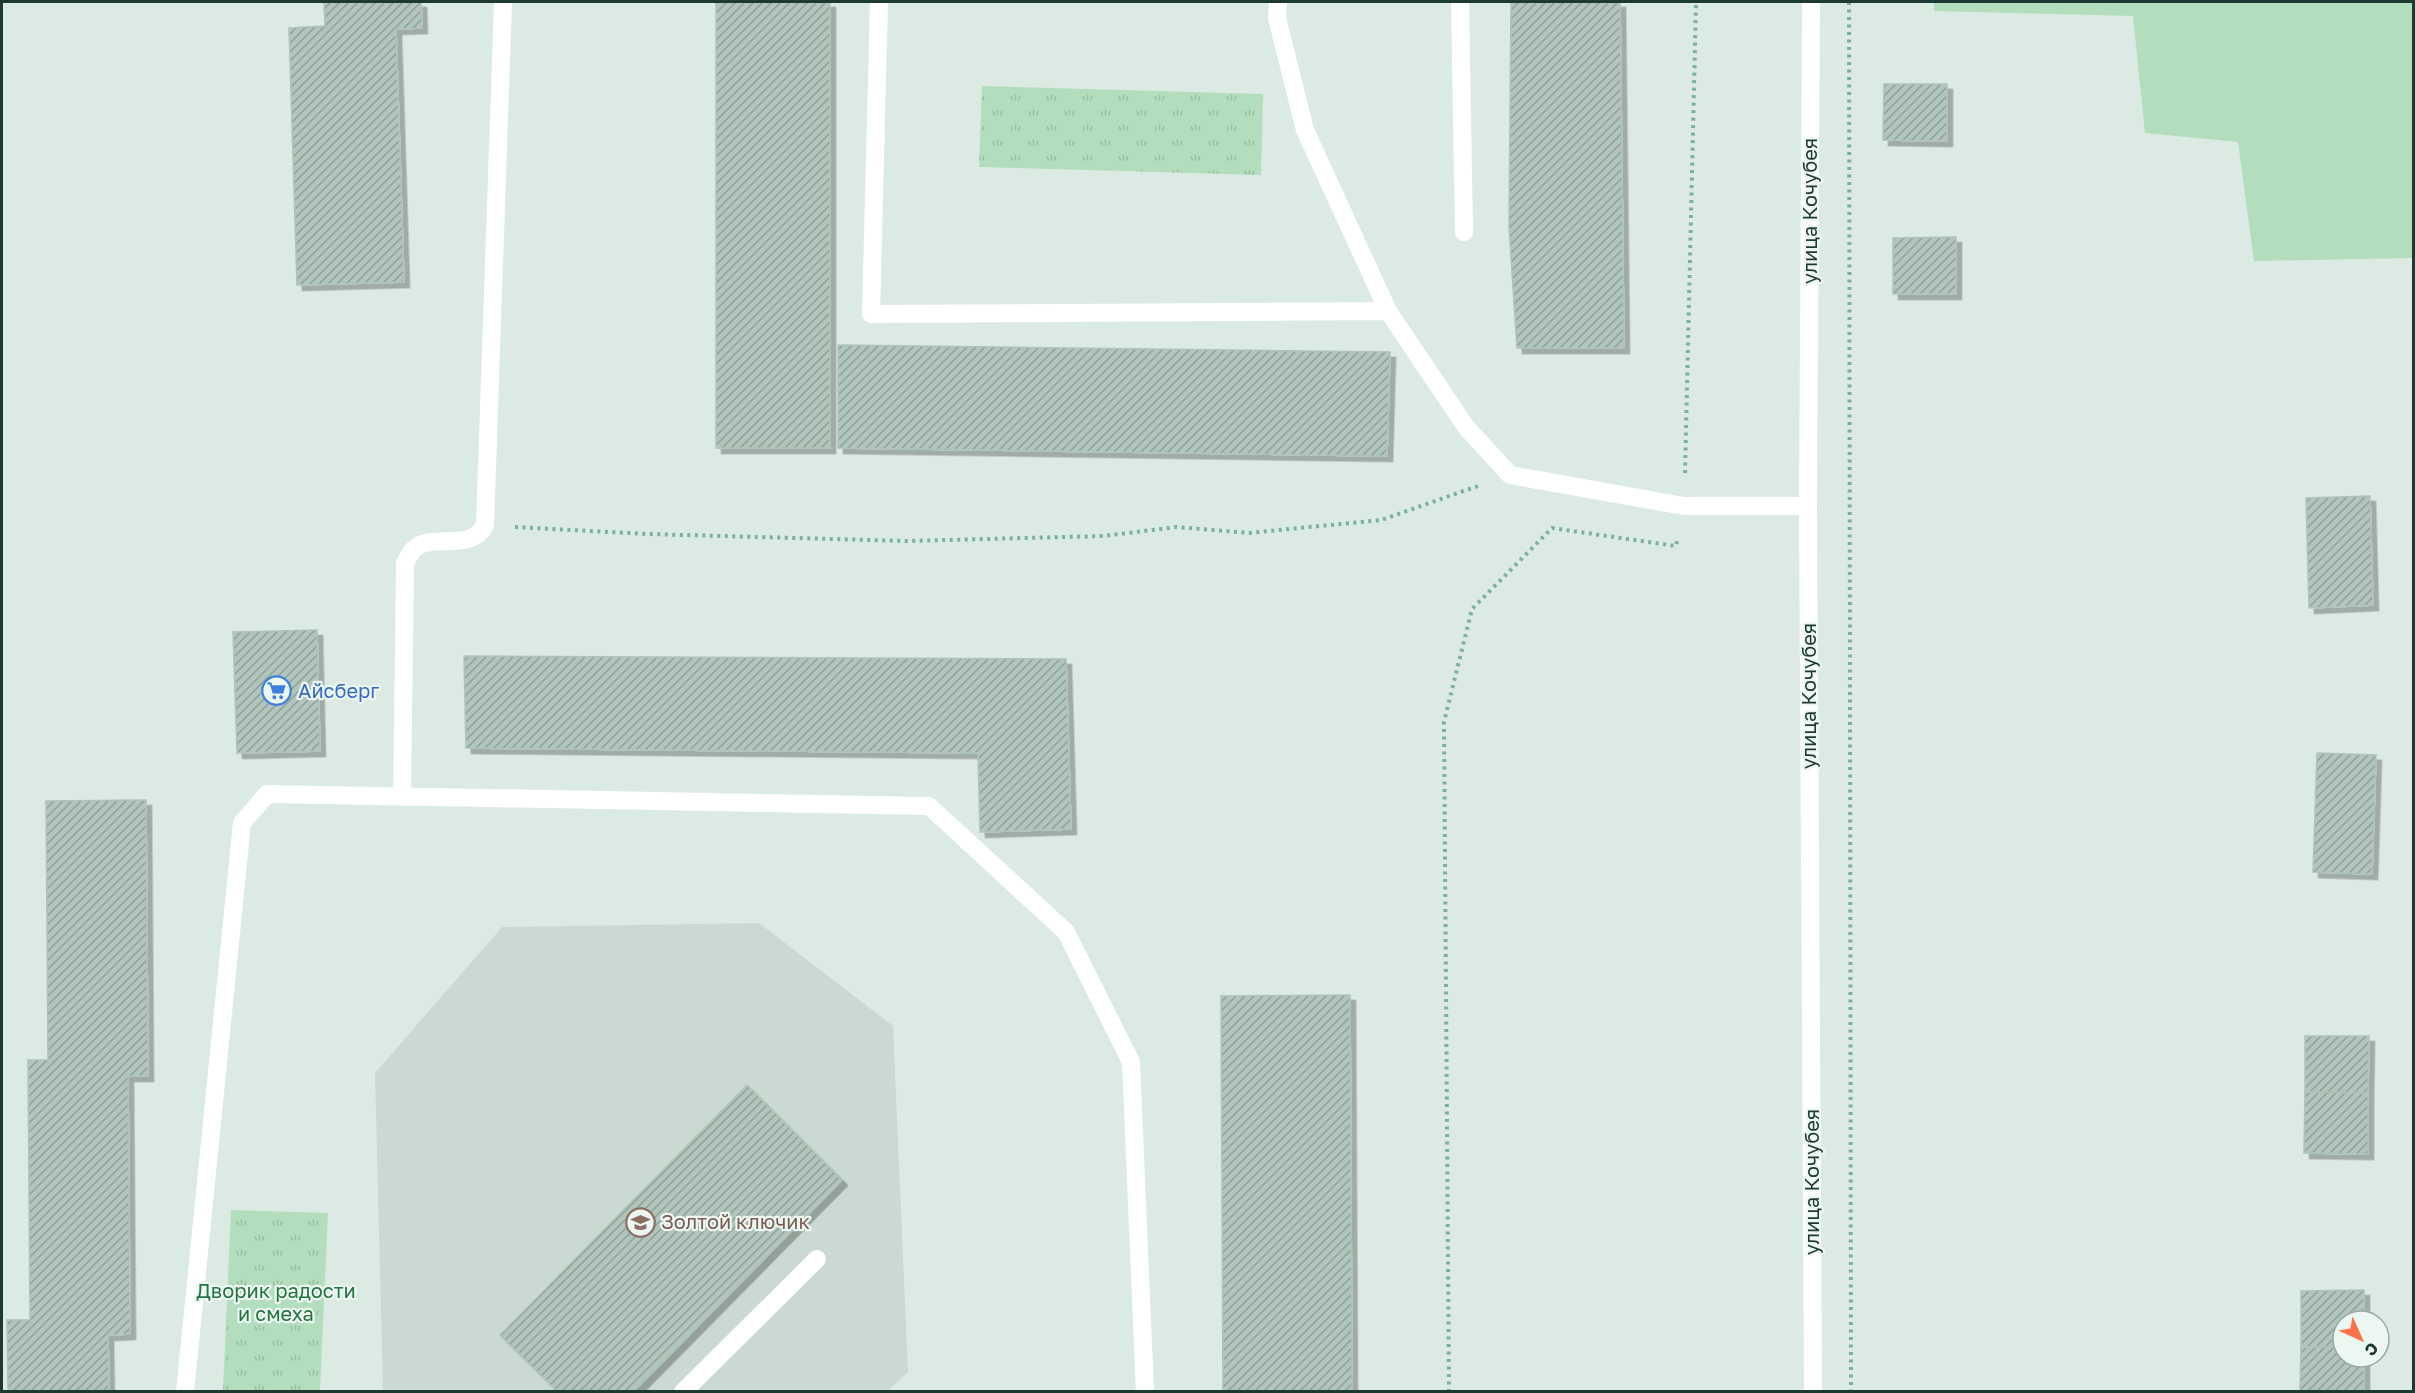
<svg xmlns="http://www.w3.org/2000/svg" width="2415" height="1393" viewBox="0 0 2415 1393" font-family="'Golos Text',sans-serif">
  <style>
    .built { fill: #cadad2 }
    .grass { fill: #b3debd }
    .park { fill: url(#park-tufts) }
    .building { fill: url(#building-hatch); stroke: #aec4ba; stroke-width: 1.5; filter: url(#shadow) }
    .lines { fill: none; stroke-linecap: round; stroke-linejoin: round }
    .path { stroke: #7ab09e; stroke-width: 4; stroke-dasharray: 3 4.5; stroke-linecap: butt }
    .service { stroke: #fff; stroke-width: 18 }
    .minor { stroke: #fff; stroke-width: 18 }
    .labels { text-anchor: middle; stroke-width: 4.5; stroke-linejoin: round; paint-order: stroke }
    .street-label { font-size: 20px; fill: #1d3a32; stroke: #edf7f1 }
    .shop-label { font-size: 20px; fill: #366cbe; stroke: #edf7f1; text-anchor: start }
    .education-label { font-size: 20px; fill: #785e54; stroke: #edf7f1; text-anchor: start }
    .park-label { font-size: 20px; fill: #247441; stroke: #edf7f1 }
  </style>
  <defs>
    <pattern id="park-tufts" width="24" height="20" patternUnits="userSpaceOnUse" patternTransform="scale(1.5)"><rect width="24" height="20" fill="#b3debd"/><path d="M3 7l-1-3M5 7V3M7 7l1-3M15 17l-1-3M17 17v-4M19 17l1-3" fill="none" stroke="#9abfa3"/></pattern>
    <pattern id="building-hatch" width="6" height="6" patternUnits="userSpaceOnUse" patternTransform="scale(1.5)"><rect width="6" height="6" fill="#b1c5bc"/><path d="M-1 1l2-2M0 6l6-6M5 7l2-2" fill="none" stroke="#8fa199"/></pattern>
    <filter id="shadow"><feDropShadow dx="5.5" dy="5.5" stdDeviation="0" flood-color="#0004"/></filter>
  </defs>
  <rect width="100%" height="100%" fill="#dceae4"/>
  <!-- built -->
  <path class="built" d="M759 923 893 1026 908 1372 887 1392 383 1391 375 1073 502 927Z"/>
  <!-- grass -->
  <path class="grass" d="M1934 2H2413V258L2254 261 2238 142 2145 133 2133 16 1934 11Z"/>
  <!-- park -->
  <g class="park">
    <path d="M982 86 1263 94 1261 175 979 167Z"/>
    <path d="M231 1210 328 1213 320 1391H223Z"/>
  </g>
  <!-- building -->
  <g class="building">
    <path d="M324 2H421L422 28 396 29 404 282 297 285 289 28 325 26Z"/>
    <rect x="716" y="2" width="114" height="446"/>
    <path d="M1511 2H1620L1624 348H1517L1509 227Z"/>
    <path d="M1884 84H1947V141L1883 140Z"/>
    <path d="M1956 237V294H1893V238Z"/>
    <path d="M838 345 1390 352 1387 456 838 448Z"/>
    <path d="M2370 496 2373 605 2309 608 2306 498Z"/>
    <path d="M317 630 320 751 237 753 233 632Z"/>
    <path d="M464 656 1066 659 1071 829 980 832 978 753 466 748Z"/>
    <path d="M2317 753 2376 755 2372 874 2313 872Z"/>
    <path d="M146 800 148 1076H128L130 1334 108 1335 109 1392H8L7 1320H30L28 1060H48L46 801Z"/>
    <path d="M1350 995 1352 1392H1223L1221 996Z"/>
    <path d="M2305 1036H2369L2368 1093 2305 1092Z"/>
    <path d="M747 1085 842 1180 633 1392H558L500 1335Z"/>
    <path d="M2305 1092 2368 1093V1154L2304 1153Z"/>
    <path d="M2364 1290V1321H2343V1347H2301V1291Z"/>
    <path d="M2301 1347H2343V1357H2364V1392H2300Z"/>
  </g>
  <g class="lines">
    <!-- path -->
    <g class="path">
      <path d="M1849 2 1851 1392"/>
      <path d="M1685 473 1696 2"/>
      <path d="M515 527 647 534 907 541 1103 536 1177 527 1249 533 1381 520 1478 486"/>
      <path d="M1449 1392 1444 722 1472 609 1552 528 1676 546 1678 537"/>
    </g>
    <!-- service -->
    <g class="service">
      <path d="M879 2 871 314 1388 311 1466 427 1510 475 1684 506H1808"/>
      <path d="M1278 2 1277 18 1305 130 1388 311"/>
      <path d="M1460 2 1464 232"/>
      <path d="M402 797 405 563C407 559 410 554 413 550 431 531 470 554 485 525L503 2"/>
      <path d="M185 1392 242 823 267 794 929 806 1066 932 1131 1062 1145 1392"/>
      <path d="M683 1392 817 1259"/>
    </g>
    <!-- minor -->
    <path class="minor" d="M1811 2 1808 506 1813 1392"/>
  </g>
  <!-- icons -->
  <defs>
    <symbol id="supermarket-ring" viewBox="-11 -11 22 22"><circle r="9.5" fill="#edf7f1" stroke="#3f7fe0" stroke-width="1.5"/><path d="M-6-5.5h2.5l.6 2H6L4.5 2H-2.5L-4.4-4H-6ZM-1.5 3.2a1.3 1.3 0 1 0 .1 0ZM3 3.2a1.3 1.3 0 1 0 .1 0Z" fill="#3f7fe0"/></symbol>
    <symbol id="school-ring" viewBox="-11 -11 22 22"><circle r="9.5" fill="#edf7f1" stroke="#8d6e63" stroke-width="1.5"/><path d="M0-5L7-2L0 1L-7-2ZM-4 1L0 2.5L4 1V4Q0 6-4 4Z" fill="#8d6e63"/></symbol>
  </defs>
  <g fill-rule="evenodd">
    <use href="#supermarket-ring" x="260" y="674" width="33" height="33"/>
    <use href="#school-ring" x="624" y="1206" width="33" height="33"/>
  </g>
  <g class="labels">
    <!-- street labels -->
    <g class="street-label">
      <text transform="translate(1810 211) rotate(-90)" y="7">улица Кочубея</text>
      <text transform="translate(1809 696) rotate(-90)" y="7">улица Кочубея</text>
      <text transform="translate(1812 1182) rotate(-90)" y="7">улица Кочубея</text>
    </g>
    <!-- shop labels -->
    <g class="shop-label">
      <text x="298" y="698">Айсберг</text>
    </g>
    <!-- education labels -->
    <g class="education-label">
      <text x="661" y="1229">Золтой ключик</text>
    </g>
    <!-- park labels -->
    <g class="park-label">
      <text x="276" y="1298">Дворик радости<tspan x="276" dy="23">и смеха</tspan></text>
    </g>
  </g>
  <!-- border -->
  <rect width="2415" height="1393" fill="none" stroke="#1d3a32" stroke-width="6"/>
  <!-- north arrow -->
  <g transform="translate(2361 1339) rotate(135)"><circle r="28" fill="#edf7f1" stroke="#9aaba5" stroke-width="1.5"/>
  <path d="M0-4.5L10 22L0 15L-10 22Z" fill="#fe7047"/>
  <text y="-9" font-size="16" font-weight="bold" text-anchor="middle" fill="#1d3a32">С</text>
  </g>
</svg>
